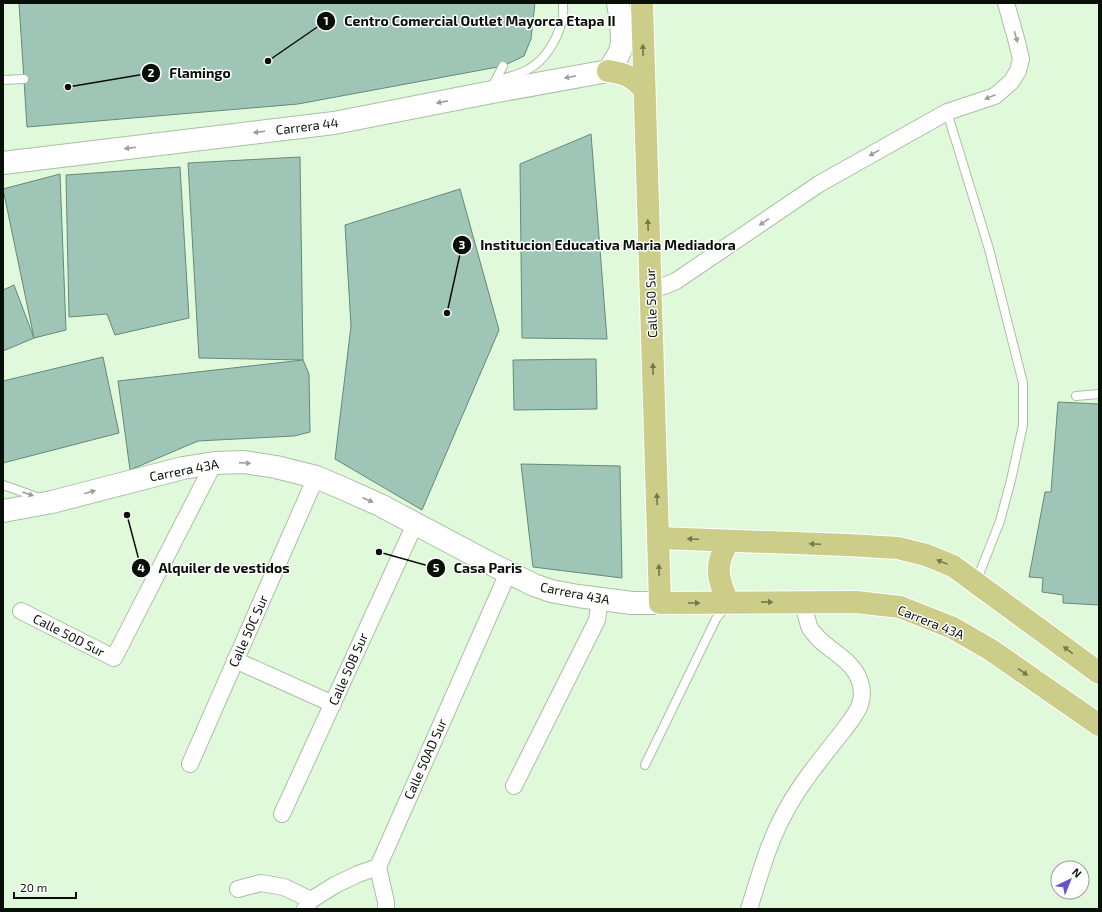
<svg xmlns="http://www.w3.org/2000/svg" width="1102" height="912" viewBox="0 0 1102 912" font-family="'Exo 2',sans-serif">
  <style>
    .building { fill: #9fc5b6; stroke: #64897b }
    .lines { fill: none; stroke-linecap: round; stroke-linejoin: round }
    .service-casing { stroke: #a9bfa3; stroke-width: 10 }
    .minor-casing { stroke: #a9bfa3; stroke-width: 18 }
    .secondary-casing { stroke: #a9bfa3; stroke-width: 24 }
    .primary-casing { stroke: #fff; stroke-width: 24 }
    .service { stroke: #fff; stroke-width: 8 }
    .minor { stroke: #fff; stroke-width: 16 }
    .secondary { stroke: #fff; stroke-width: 22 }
    .primary { stroke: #cbcd88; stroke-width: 22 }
    .oneway { fill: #9c9f9b }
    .oneway2 { fill: #73784e }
    .labels { text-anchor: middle; stroke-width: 3; stroke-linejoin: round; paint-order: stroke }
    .street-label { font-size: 13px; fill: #080f06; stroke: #fff }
    .leader { fill: none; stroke: #080f06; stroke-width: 1.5 }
    .callout-dot { fill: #080f06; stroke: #fff; stroke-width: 1.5 }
    .mark-label { font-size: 12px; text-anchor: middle; font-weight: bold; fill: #fff }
    .callout-label { font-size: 14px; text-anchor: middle; font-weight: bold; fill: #080f06; stroke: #fff; stroke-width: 3; stroke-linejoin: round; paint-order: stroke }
  </style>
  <rect width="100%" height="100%" fill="#e1f9db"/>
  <!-- building -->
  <g class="building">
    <path d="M19 3H535L531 39 524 56 503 66 298 104 27 127Z"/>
    <path d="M591 134 607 339 522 338 520 164Z"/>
    <path d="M300 157 303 360 199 358 188 163Z"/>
    <path d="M180 167 189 318 115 335 107 314 69 317 66 175Z"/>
    <path d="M60 174 66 330 34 338 3 189Z"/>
    <path d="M460 189 499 330 422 510 335 459 351 326 345 225Z"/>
    <path d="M14 285 34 338 3 351V290Z"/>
    <path d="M103 357 119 433 3 463V381Z"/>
    <path d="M596 359 597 409 514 410 513 360Z"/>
    <path d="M303 360 309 374 310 432 294 436 198 441 130 470 118 381Z"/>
    <path d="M1058 402 1099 404V605L1063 603V595L1042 592 1043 578 1029 577 1045 492H1051Z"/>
    <path d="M521 464 620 466 622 578 533 567Z"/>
  </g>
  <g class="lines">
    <defs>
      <g id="service">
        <path d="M3 80 24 79"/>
        <path d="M495 81C505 78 518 75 527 70 545 61 557 40 562 21 564 16 563 9 563 3"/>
        <path d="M494 83 503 66"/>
        <path d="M947 112 989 249 1023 383V425L1011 480 1000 521 976 582"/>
        <path d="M1076 396 1099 394"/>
        <path d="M3 485 40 498"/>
        <path d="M645 765 716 619 726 606"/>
      </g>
      <g id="minor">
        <path d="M650 288 664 286 676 281 819 184 947 112 995 96 1011 82 1018 71 1021 59 1017 42 1006 3"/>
        <path d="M21 611 114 658 214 463"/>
        <path d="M235 660 333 704"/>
        <path d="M190 764 316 477"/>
        <path d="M514 786 597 620 600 599"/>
        <path d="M282 814 415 524"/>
        <path d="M378 867 386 902V909"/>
        <path d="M238 889 261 883 284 887 311 900"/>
        <path d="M305 909 311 900 335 885 358 874 378 867 508 573"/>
        <path d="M749 909C759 878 767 847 782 818 798 786 821 759 843 731 854 716 867 703 860 682 854 661 831 652 817 637 815 634 811 631 810 628 808 625 808 621 807 619 806 613 804 607 802 601"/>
      </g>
      <g id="secondary">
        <path d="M3 163 334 123 487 93 608 71C613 64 619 56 621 48 624 37 620 15 618 3"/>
        <path d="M3 511 52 502 183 468 214 463 244 462 276 467 316 477 342 488 380 505 495 566 534 585 551 591 578 596 632 603H660"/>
      </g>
      <g id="primary">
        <path d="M642 3 660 603 856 602 900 607 953 628 991 650 1099 725"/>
        <path d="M608 71C627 74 631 76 644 89"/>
        <path d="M658 538 848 545 898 548 926 555 953 566 1099 673"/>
        <path d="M728 602C717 578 714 564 729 541"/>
      </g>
    </defs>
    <!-- service casing -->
    <use href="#service" class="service-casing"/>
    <!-- minor casing -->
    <use href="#minor" class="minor-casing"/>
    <!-- secondary casing -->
    <use href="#secondary" class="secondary-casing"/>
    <!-- primary casing -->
    <use href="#primary" class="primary-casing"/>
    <!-- service -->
    <use href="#service" class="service"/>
    <!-- minor -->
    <use href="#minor" class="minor"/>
    <!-- secondary -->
    <use href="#secondary" class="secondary"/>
    <!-- primary -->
    <use href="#primary" class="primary"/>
  </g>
  <!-- one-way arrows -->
  <defs><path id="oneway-solid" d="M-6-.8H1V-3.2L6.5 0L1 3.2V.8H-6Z"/></defs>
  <g class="oneway">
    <use href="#oneway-solid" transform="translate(1016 37) rotate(74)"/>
    <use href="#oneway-solid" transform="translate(570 77) rotate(169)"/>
    <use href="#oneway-solid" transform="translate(990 97) rotate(158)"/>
    <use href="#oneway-solid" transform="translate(442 102) rotate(169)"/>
    <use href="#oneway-solid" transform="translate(259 132) rotate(173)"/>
    <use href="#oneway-solid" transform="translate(130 148) rotate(173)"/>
    <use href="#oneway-solid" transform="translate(874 153) rotate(151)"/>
    <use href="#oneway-solid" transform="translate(764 222) rotate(146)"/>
    <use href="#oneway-solid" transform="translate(245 463) rotate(4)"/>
    <use href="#oneway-solid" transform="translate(90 492) rotate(-16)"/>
    <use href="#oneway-solid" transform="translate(28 494) rotate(19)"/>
    <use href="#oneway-solid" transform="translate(368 500) rotate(25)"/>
  </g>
  <g class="oneway2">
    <use href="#oneway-solid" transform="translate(643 50) rotate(-92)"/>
    <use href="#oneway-solid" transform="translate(648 225) rotate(-92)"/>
    <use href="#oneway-solid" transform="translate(653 369) rotate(-92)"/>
    <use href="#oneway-solid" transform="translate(657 499) rotate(-92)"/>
    <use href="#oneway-solid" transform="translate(693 539) rotate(-177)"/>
    <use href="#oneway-solid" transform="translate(815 544) rotate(-178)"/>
    <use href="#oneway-solid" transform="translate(942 562) rotate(-158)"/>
    <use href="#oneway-solid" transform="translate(659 570) rotate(-92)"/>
    <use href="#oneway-solid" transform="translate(767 602) rotate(-1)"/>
    <use href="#oneway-solid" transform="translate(694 603)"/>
    <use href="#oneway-solid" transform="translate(1068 650) rotate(-143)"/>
    <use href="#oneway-solid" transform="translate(1023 672) rotate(35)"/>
  </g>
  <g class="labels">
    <!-- street labels -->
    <g class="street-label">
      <text transform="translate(307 126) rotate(-7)" y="5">Carrera 44</text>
      <text transform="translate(651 303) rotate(-92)" y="5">Calle 50 Sur</text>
      <text transform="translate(184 470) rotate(-11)" y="5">Carrera 43A</text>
      <text transform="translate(575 593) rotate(11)" y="5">Carrera 43A</text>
      <text transform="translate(931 622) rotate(22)" y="5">Carrera 43A</text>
      <text transform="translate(248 631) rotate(-66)" y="5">Calle 50C Sur</text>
      <text transform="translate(69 635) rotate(27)" y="5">Calle 50D Sur</text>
      <text transform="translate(348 669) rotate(-66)" y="5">Calle 50B Sur</text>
      <text transform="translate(425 759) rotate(-66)" y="5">Calle 50AD Sur</text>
    </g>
  </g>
  <!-- callouts -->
  <path class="leader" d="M268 61L326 21M68 87L151 73M447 313L462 245M127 515L141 568M379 552L436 568"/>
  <g class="callout-dot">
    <circle cx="268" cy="61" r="4"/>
    <circle cx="68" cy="87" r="4"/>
    <circle cx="447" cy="313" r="4"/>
    <circle cx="127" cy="515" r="4"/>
    <circle cx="379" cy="552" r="4"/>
    <circle cx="326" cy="21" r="10"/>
    <circle cx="151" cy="73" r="10"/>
    <circle cx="462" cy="245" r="10"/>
    <circle cx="141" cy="568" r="10"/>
    <circle cx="436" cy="568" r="10"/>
  </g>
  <g class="mark-label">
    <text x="326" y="25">1</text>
    <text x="151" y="77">2</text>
    <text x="462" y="249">3</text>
    <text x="141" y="572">4</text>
    <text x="436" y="572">5</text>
  </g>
  <g class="callout-label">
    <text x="480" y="26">Centro Comercial Outlet Mayorca Etapa II</text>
    <text x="200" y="78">Flamingo</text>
    <text x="608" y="250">Institucion Educativa Maria Mediadora</text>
    <text x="224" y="573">Alquiler de vestidos</text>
    <text x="488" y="573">Casa Paris</text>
  </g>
  <!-- border -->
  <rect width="1102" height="912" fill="none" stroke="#080f06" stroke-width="8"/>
  <!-- north arrow -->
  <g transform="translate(1070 880) rotate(43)"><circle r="19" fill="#ffffff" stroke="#9c9f9b"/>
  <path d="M0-3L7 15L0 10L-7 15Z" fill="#6951cb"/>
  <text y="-6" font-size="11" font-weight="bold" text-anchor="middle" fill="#080f06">N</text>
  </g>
  <!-- scale -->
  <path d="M14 892v6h62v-6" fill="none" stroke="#080f06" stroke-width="2"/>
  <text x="20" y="892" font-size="12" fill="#080f06" stroke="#ffffff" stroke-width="3" paint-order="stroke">20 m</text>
</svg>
